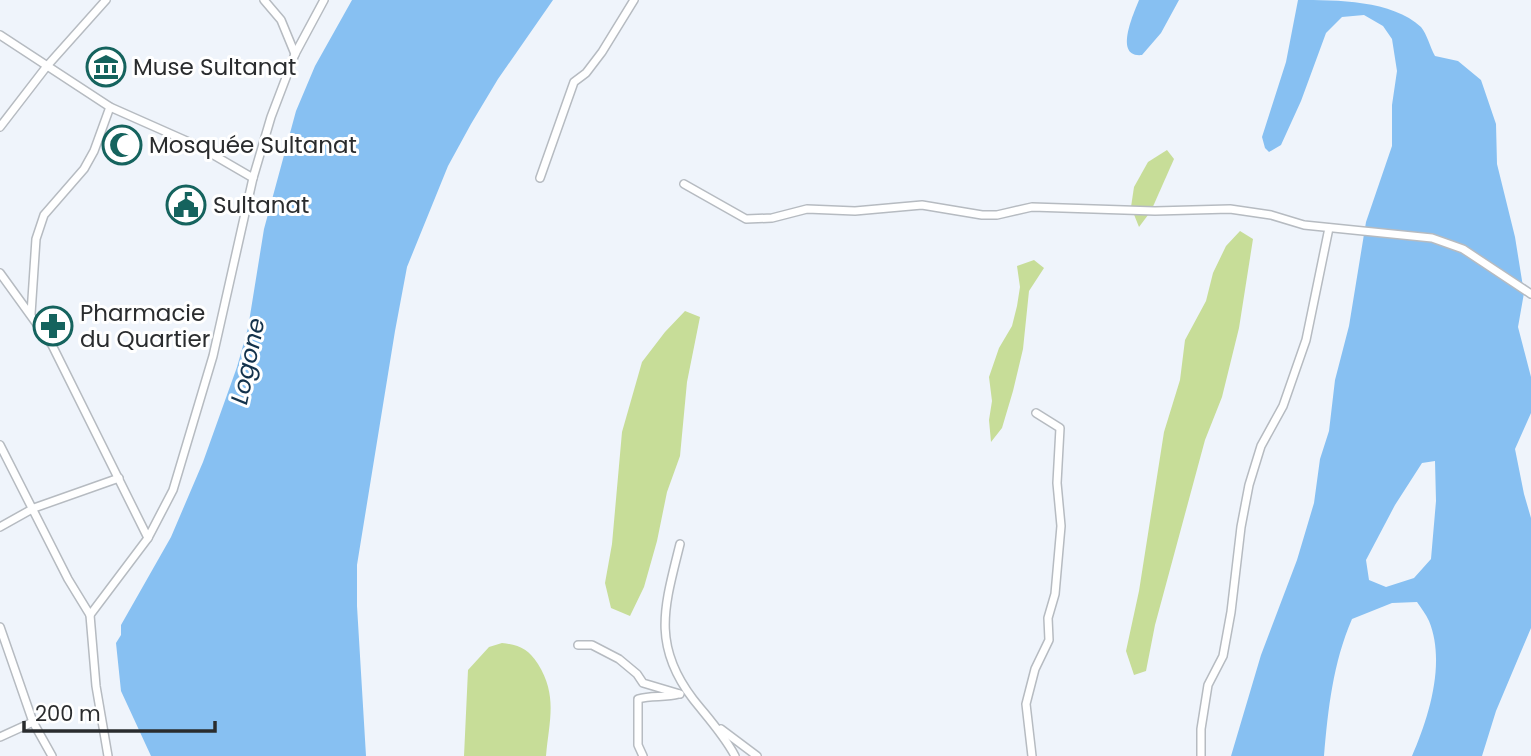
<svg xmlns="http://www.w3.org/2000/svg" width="1531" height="756" viewBox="0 0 1531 756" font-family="Poppins,sans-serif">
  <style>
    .green { fill: #c7dd98 }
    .water { fill: #87c0f2; fill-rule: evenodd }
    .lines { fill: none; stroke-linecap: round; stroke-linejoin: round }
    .minor-casing { stroke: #b6bbc1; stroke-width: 10 }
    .minor { stroke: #fff; stroke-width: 7 }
    .labels { text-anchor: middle; stroke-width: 6; stroke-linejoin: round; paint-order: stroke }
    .poi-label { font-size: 23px; fill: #2a2c2e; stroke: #fff; text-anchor: start }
    .water-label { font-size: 24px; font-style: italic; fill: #13324b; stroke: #fff }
  </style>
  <rect width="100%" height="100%" fill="#eff4fb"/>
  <!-- green -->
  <g class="green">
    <path d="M1167 150 1174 159 1151 211 1139 227 1131 207 1134 187 1148 162Z"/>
    <path d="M1240 231 1253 239 1239 328 1222 397 1205 440 1155 625 1146 671 1134 675 1126 651 1139 591 1164 432 1180 380 1185 340 1206 301 1213 273 1226 246Z"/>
    <path d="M1034 260 1044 268 1029 291 1023 349 1013 391 1002 428 991 442 989 420 992 401 989 377 999 348 1012 326 1017 306 1020 287 1017 266Z"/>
    <path d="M685 311 700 317 687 382 680 456 667 492 657 541 644 587 630 616 611 608 605 583 612 544 622 432 642 362 665 332Z"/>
    <path d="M502 643C520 645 528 649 538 664 558 696 549 721 546 756H464L468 670 489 647Z"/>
  </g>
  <!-- water -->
  <g class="water">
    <path d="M352 0H553L498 79 471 124 448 166 407 267 395 331 357 565V606L366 756H151L121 691 116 643 121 635V625L171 537 203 462 237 367 248 328 264 229 296 111 315 66Z"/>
    <path d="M1139 0H1179L1161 33 1142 55C1113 58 1134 13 1139 0Z"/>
    <path d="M1298 0C1337 0 1392 0 1421 27 1427 34 1430 47 1435 56L1458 61 1481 80 1496 124 1497 164 1515 237 1524 293 1518 327 1531 377V413L1515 449 1524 494 1531 518V628L1496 711 1482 756H1412C1429 717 1446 662 1429 621 1426 614 1421 608 1417 602L1392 603 1352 619C1333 663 1328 709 1324 756H1231L1261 655 1297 560 1314 503 1320 459 1329 431 1335 380 1349 326 1366 222 1392 146V105L1397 71 1392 39 1383 26 1364 15 1342 17 1326 33 1301 101 1281 145 1269 152 1265 148 1262 137 1286 62ZM1435 461 1436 501 1431 559 1414 578 1386 587 1369 580 1366 560 1395 505 1422 463Z"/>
  </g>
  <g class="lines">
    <defs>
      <g id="minor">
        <path d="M264 0 281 20 295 54"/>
        <path d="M0 35 110 107 198 146 253 178"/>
        <path d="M0 127 47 66 106 0"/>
        <path d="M540 178 574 82 586 73 602 52 634 0"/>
        <path d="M684 184 746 219 772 218 807 209 855 211 922 205 982 215H997L1032 207 1155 211 1230 209 1271 215 1304 225 1432 238 1463 249 1531 294"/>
        <path d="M0 273 52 345 148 538"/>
        <path d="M31 314 36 239 44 215 84 169 94 151 110 107"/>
        <path d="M0 445 68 579 90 615"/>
        <path d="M0 527 34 508 119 478"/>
        <path d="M680 544C665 605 651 644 693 699 708 718 724 735 735 756"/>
        <path d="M0 627 33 722 52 756"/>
        <path d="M578 645H592L619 659 637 674 643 683 680 694"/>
        <path d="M721 729 757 756"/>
        <path d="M0 737 33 722"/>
        <path d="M108 756 96 686 90 615 148 538 173 490 213 356 253 178 271 117 295 54 324 0"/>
        <path d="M643 756 638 745V699C652 695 665 698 679 694"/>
        <path d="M1032 756 1026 704 1035 669 1049 640 1048 618 1055 594 1061 526 1057 483 1060 428 1036 413"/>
        <path d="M1201 756V729L1208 685 1223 656 1231 612 1241 527 1249 485 1261 446 1283 406 1306 340 1329 228"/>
      </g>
    </defs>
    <!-- minor casing -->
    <use href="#minor" class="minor-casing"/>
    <!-- minor -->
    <use href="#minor" class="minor"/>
  </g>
  <!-- icons -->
  <defs>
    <symbol id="museum-ring" viewBox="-11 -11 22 22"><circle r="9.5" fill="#fff" stroke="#15635e" stroke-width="1.5"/><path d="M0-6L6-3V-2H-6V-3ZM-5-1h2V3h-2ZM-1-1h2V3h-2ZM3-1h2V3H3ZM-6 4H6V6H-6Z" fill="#15635e"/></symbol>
    <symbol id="mosque-ring" viewBox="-11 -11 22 22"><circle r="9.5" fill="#fff" stroke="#15635e" stroke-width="1.5"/><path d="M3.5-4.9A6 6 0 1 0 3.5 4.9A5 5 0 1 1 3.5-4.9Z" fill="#15635e"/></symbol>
    <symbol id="civic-ring" viewBox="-11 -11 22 22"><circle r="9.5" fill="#fff" stroke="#15635e" stroke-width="1.5"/><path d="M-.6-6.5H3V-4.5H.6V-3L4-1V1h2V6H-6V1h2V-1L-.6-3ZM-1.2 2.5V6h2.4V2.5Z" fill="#15635e"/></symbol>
    <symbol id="pharmacy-ring" viewBox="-11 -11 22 22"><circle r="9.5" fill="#fff" stroke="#15635e" stroke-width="1.5"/><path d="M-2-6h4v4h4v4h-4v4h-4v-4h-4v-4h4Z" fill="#15635e"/></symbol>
  </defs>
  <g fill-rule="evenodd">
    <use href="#museum-ring" x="84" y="45" width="44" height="44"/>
    <use href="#mosque-ring" x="100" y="123" width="44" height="44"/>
    <use href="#civic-ring" x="164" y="183" width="44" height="44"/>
    <use href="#pharmacy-ring" x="31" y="304" width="44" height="44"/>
  </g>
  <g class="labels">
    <!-- poi labels -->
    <g class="poi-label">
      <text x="133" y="75">Muse Sultanat</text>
      <text x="149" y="153">Mosquée Sultanat</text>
      <text x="213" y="213">Sultanat</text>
      <text x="80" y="321">Pharmacie<tspan x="80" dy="26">du Quartier</tspan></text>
    </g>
    <!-- water labels -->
    <g class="water-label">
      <text transform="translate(248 361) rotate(-78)" y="8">Logone</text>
    </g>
  </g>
  <!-- scale -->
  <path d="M24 721v10h191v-10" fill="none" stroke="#2a2c2e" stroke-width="3.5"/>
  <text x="35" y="721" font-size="21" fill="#2a2c2e" stroke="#ffffff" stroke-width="5" paint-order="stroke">200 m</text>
</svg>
